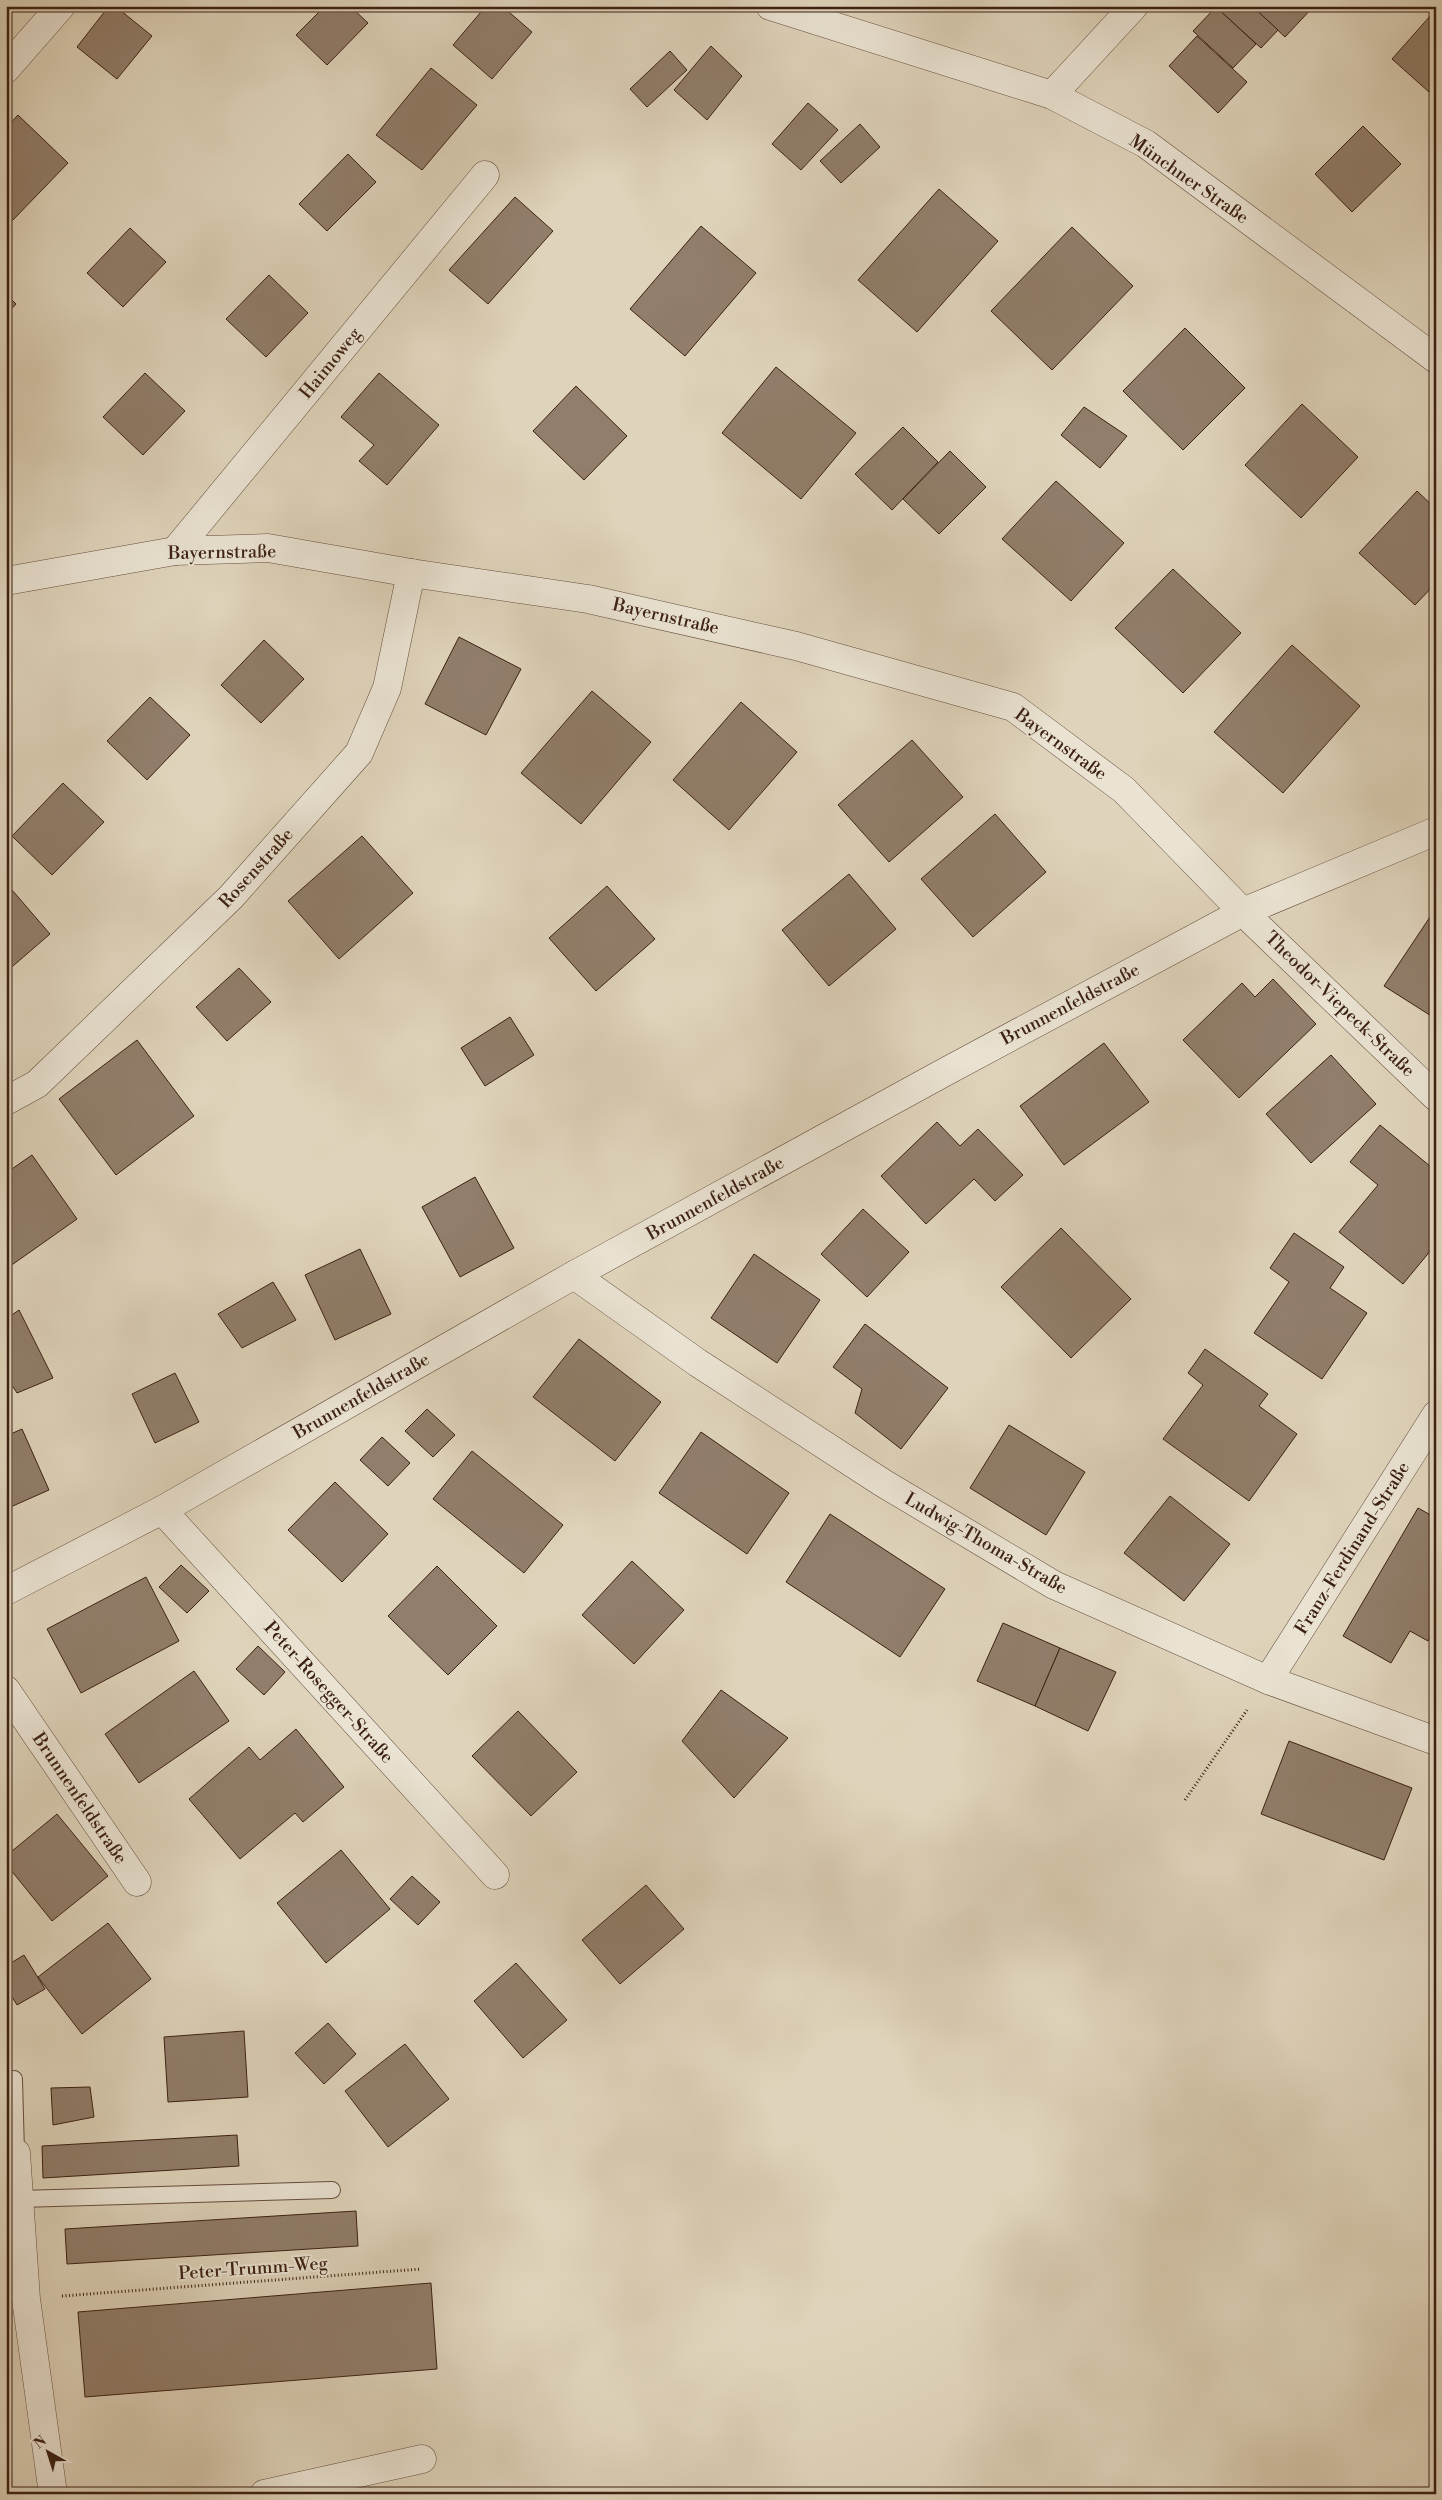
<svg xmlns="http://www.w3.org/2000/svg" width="1442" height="2500" viewBox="0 0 1442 2500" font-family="'Libre Bodoni',serif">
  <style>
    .building { fill: #917e6b; stroke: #3c2114 }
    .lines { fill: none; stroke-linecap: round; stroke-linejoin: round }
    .service-casing { stroke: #654e3e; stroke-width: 18 }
    .minor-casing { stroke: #654e3e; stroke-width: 29 }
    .path { stroke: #3c2114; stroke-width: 3; stroke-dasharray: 1 2.5; stroke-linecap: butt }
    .service { stroke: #eae3d3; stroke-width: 16 }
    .minor { stroke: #eae3d3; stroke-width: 28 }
    .labels { text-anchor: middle; stroke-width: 4; stroke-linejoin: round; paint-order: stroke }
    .street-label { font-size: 18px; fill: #3c2114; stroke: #eae3d3 }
  </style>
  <rect width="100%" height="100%" fill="#dfd4bb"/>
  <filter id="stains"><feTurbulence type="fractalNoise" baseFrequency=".004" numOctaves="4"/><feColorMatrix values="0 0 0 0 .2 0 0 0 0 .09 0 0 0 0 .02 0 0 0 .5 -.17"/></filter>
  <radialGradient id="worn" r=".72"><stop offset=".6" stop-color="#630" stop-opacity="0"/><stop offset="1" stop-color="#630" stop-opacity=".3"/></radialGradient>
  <!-- building -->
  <g class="building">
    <path d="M109 6H115L152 36 117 79 77 47Z"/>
    <path d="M325 6H350L368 23 327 65 296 35Z"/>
    <path d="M486 6H502L532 32 492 79 453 45Z"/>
    <path d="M1252 6H1314L1285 37Z"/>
    <path d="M1252 6 1278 30 1261 48 1216 7Z"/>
    <path d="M1216 7 1256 44 1233 68 1193 31Z"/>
    <path d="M1431 15 1436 19V85L1429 92 1392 59Z"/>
    <path d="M1197 36 1247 82 1218 113 1169 66Z"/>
    <path d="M711 46 742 76 707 120 674 90Z"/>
    <path d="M670 51 687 70 647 107 630 89Z"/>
    <path d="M431 68 477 105 422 170 376 135Z"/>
    <path d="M808 103 838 130 801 170 772 144Z"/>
    <path d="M18 115 68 163 11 222 6 218V128Z"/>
    <path d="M860 124 880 147 841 183 820 161Z"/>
    <path d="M1363 126 1401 164 1352 212 1315 174Z"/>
    <path d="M348 154 376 182 327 231 299 204Z"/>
    <path d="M939 189 998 241 917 332 858 280Z"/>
    <path d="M515 197 553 231 488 304 449 270Z"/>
    <path d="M701 226 756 273 685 356 630 309Z"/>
    <path d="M1072 227 1133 286 1052 370 991 311Z"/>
    <path d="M130 228 166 262 123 307 87 273Z"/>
    <path d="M269 275 308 313 266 357 226 319Z"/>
    <path d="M6 294 16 304 6 315Z"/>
    <path d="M1185 328 1245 388 1183 450 1123 391Z"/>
    <path d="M776 367 856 433 801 499 722 433Z"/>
    <path d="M145 373 185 411 143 455 103 417Z"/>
    <path d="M379 373 439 425 387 485 359 461 374 445 341 417Z"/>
    <path d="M576 386 627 436 584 480 533 431Z"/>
    <path d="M1302 404 1358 457 1301 518 1245 465Z"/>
    <path d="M1084 407 1127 436 1100 468 1061 435Z"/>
    <path d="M903 427 938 462 892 510 855 474Z"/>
    <path d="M950 451 986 487 939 534 903 499Z"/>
    <path d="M1056 481 1124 543 1071 601 1002 539Z"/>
    <path d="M1417 491 1436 509V583L1415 605 1359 553Z"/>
    <path d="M1173 569 1241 633 1183 693 1115 628Z"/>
    <path d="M459 637 521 669 486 735 425 704Z"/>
    <path d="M264 640 304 679 261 723 221 685Z"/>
    <path d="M1292 645 1360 706 1283 793 1214 732Z"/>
    <path d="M592 691 651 742 581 824 521 773Z"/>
    <path d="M150 697 190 735 147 780 107 741Z"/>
    <path d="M741 702 797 752 729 830 673 780Z"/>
    <path d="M912 740 963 797 889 862 838 805Z"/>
    <path d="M63 783 104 822 52 875 12 836Z"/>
    <path d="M995 814 1046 872 973 937 921 879Z"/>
    <path d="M362 836 413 893 339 959 288 901Z"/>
    <path d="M849 874 896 929 829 986 782 930Z"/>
    <path d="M6 883 50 934 6 972Z"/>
    <path d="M607 886 655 939 596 991 549 938Z"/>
    <path d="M1436 908V1019L1384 986Z"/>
    <path d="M239 968 271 1002 227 1041 196 1007Z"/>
    <path d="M1273 979 1316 1024 1239 1098 1183 1040 1242 983 1255 997Z"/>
    <path d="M510 1017 534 1055 485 1086 461 1048Z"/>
    <path d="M137 1040 194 1116 116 1175 59 1099Z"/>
    <path d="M1104 1043 1149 1102 1064 1165 1020 1106Z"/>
    <path d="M1331 1055 1376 1104 1311 1163 1266 1114Z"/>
    <path d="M937 1122 960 1146 978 1129 1023 1175 995 1201 974 1179 926 1224 881 1176Z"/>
    <path d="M1380 1125 1436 1171V1244L1403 1284 1339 1232 1378 1185 1350 1162Z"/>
    <path d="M32 1155 77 1219 6 1269V1173Z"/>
    <path d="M475 1177 514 1248 460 1277 422 1207Z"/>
    <path d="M863 1209 909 1252 867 1297 821 1254Z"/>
    <path d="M1061 1228 1131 1299 1071 1358 1001 1287Z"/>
    <path d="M1294 1233 1344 1267 1330 1288 1367 1313 1322 1379 1254 1333 1289 1282 1270 1268Z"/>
    <path d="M360 1249 391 1314 335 1340 305 1275Z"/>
    <path d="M754 1254 820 1300 777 1363 711 1318Z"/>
    <path d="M273 1282 296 1320 242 1348 218 1314Z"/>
    <path d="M19 1310 53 1378 17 1393 6 1376V1319Z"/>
    <path d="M865 1324 948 1388 901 1449 855 1413 862 1389 833 1367Z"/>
    <path d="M579 1339 661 1402 615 1461 533 1397Z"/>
    <path d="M1205 1349 1268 1394 1259 1406 1297 1434 1249 1501 1163 1439 1203 1385 1188 1373Z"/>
    <path d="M175 1373 199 1422 155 1443 132 1394Z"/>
    <path d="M427 1409 455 1435 433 1457 405 1431Z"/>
    <path d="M1009 1425 1085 1472 1046 1535 970 1488Z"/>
    <path d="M22 1429 49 1490 6 1509V1436Z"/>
    <path d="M701 1432 789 1493 747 1554 659 1493Z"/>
    <path d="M382 1437 410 1463 388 1486 360 1460Z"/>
    <path d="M472 1451 563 1525 524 1573 433 1499Z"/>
    <path d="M335 1482 388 1534 342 1582 288 1530Z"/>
    <path d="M1170 1496 1230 1544 1184 1601 1124 1553Z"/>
    <path d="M1418 1508 1436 1518V1627L1428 1641 1410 1631 1391 1663 1343 1636Z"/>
    <path d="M830 1514 945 1589 900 1657 786 1582Z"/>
    <path d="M632 1561 684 1610 634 1664 582 1615Z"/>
    <path d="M181 1565 209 1591 187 1613 159 1587Z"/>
    <path d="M437 1566 497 1626 448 1675 388 1616Z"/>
    <path d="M146 1577 179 1641 81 1693 47 1629Z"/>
    <path d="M1003 1623 1060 1648 1035 1706 977 1681Z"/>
    <path d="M258 1646 285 1672 264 1695 236 1669Z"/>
    <path d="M1060 1648 1116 1672 1088 1731 1035 1706Z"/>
    <path d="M194 1671 229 1721 139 1783 105 1734Z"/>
    <path d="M721 1690 788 1738 734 1798 682 1741Z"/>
    <path d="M518 1711 577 1772 531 1816 472 1756Z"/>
    <path d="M296 1729 344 1787 303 1822 295 1813 240 1859 189 1799 249 1747 260 1760Z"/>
    <path d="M1289 1741 1412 1788 1384 1860 1261 1814Z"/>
    <path d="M57 1814 108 1876 52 1921 6 1864V1856Z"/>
    <path d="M341 1850 390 1909 326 1963 277 1903Z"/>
    <path d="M412 1876 440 1902 418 1925 390 1899Z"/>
    <path d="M646 1885 684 1929 620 1984 582 1940Z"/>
    <path d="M108 1923 151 1979 82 2034 38 1977Z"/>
    <path d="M24 1955 45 1989 17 2005 6 1987V1966Z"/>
    <path d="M516 1963 567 2020 523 2058 474 2001Z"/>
    <path d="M328 2023 356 2054 324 2084 295 2053Z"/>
    <path d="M244 2031 248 2097 168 2102 164 2037Z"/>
    <path d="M405 2044 449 2099 388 2147 345 2091Z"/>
    <path d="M90 2087 94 2117 53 2125 51 2088Z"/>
    <path d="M237 2135 239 2166 43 2178 42 2146Z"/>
    <path d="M356 2211 358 2246 67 2264 65 2229Z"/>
    <path d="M431 2283 437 2369 85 2397 78 2312Z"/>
  </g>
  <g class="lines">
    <defs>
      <g id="service">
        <path d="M14 2079 16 2153"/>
        <path d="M20 2199 332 2190"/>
      </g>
      <g id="minor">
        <path d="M770 6 1052 95 1146 144 1436 359"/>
        <path d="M6 69 61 6"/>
        <path d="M1052 95 1134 6"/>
        <path d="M175 551 485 175"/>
        <path d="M6 581 175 551 268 548 411 573 588 599 796 646 1013 707 1124 790 1243 912 1436 1097"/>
        <path d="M6 1101 37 1084 231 897 359 753 387 688 411 573"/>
        <path d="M574 1275 698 1363 883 1483 1054 1585 1268 1680 1436 1741"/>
        <path d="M162 1510 495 1875"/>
        <path d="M6 1591 162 1510 574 1275 945 1072 1243 912 1436 831"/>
        <path d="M1268 1680 1436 1415"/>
        <path d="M6 1690 137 1882"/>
        <path d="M16 2153 26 2299 53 2494"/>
        <path d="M264 2494 422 2459"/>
      </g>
    </defs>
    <!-- service casing -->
    <use href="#service" class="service-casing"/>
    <!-- minor casing -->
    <use href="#minor" class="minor-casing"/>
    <!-- path -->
    <g class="path">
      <path d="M1185 1800 1247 1710"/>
      <path d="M62 2296 421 2269"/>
    </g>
    <!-- service -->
    <use href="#service" class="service"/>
    <!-- minor -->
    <use href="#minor" class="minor"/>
  </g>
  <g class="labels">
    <!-- street labels -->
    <g class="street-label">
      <text transform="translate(1189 179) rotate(35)" y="6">Münchner Straße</text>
      <text transform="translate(330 363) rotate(-51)" y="6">Haimoweg</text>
      <text transform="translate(222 552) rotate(-1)" y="6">Bayernstraße</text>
      <text transform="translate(666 616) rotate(13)" y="6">Bayernstraße</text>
      <text transform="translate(1061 744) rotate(36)" y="6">Bayernstraße</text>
      <text transform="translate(256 868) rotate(-48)" y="6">Rosenstraße</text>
      <text transform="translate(1070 1004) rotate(-28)" y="6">Brunnenfeldstraße</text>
      <text transform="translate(1340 1004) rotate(44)" y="6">Theodor-Viepeck-Straße</text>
      <text transform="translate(715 1198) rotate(-29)" y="6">Brunnenfeldstraße</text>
      <text transform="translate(361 1396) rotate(-30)" y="6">Brunnenfeldstraße</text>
      <text transform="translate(986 1543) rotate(30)" y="6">Ludwig-Thoma-Straße</text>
      <text transform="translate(1352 1548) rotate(-58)" y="6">Franz-Ferdinand-Straße</text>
      <text transform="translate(329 1692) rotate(48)" y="6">Peter-Rosegger-Straße</text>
      <text transform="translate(80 1798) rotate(56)" y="6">Brunnenfeldstraße</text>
      <text transform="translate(253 2268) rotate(-4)" y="6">Peter-Trumm-Weg</text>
    </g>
  </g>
  <!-- margin -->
  <rect width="1442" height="2500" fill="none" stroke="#dfd4bb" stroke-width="25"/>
  <rect x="8" y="8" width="1427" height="2485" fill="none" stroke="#3c2114" stroke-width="2.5"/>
  <rect x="12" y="12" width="1417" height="2475" fill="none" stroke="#3c2114"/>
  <!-- north arrow -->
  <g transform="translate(48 2452) rotate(321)" stroke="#eae3d3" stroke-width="4" paint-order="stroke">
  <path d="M0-4L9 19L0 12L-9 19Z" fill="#3c2114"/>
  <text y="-8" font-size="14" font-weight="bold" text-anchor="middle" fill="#3c2114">N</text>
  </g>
  <rect width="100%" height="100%" filter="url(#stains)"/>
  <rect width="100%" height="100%" fill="url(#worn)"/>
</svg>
